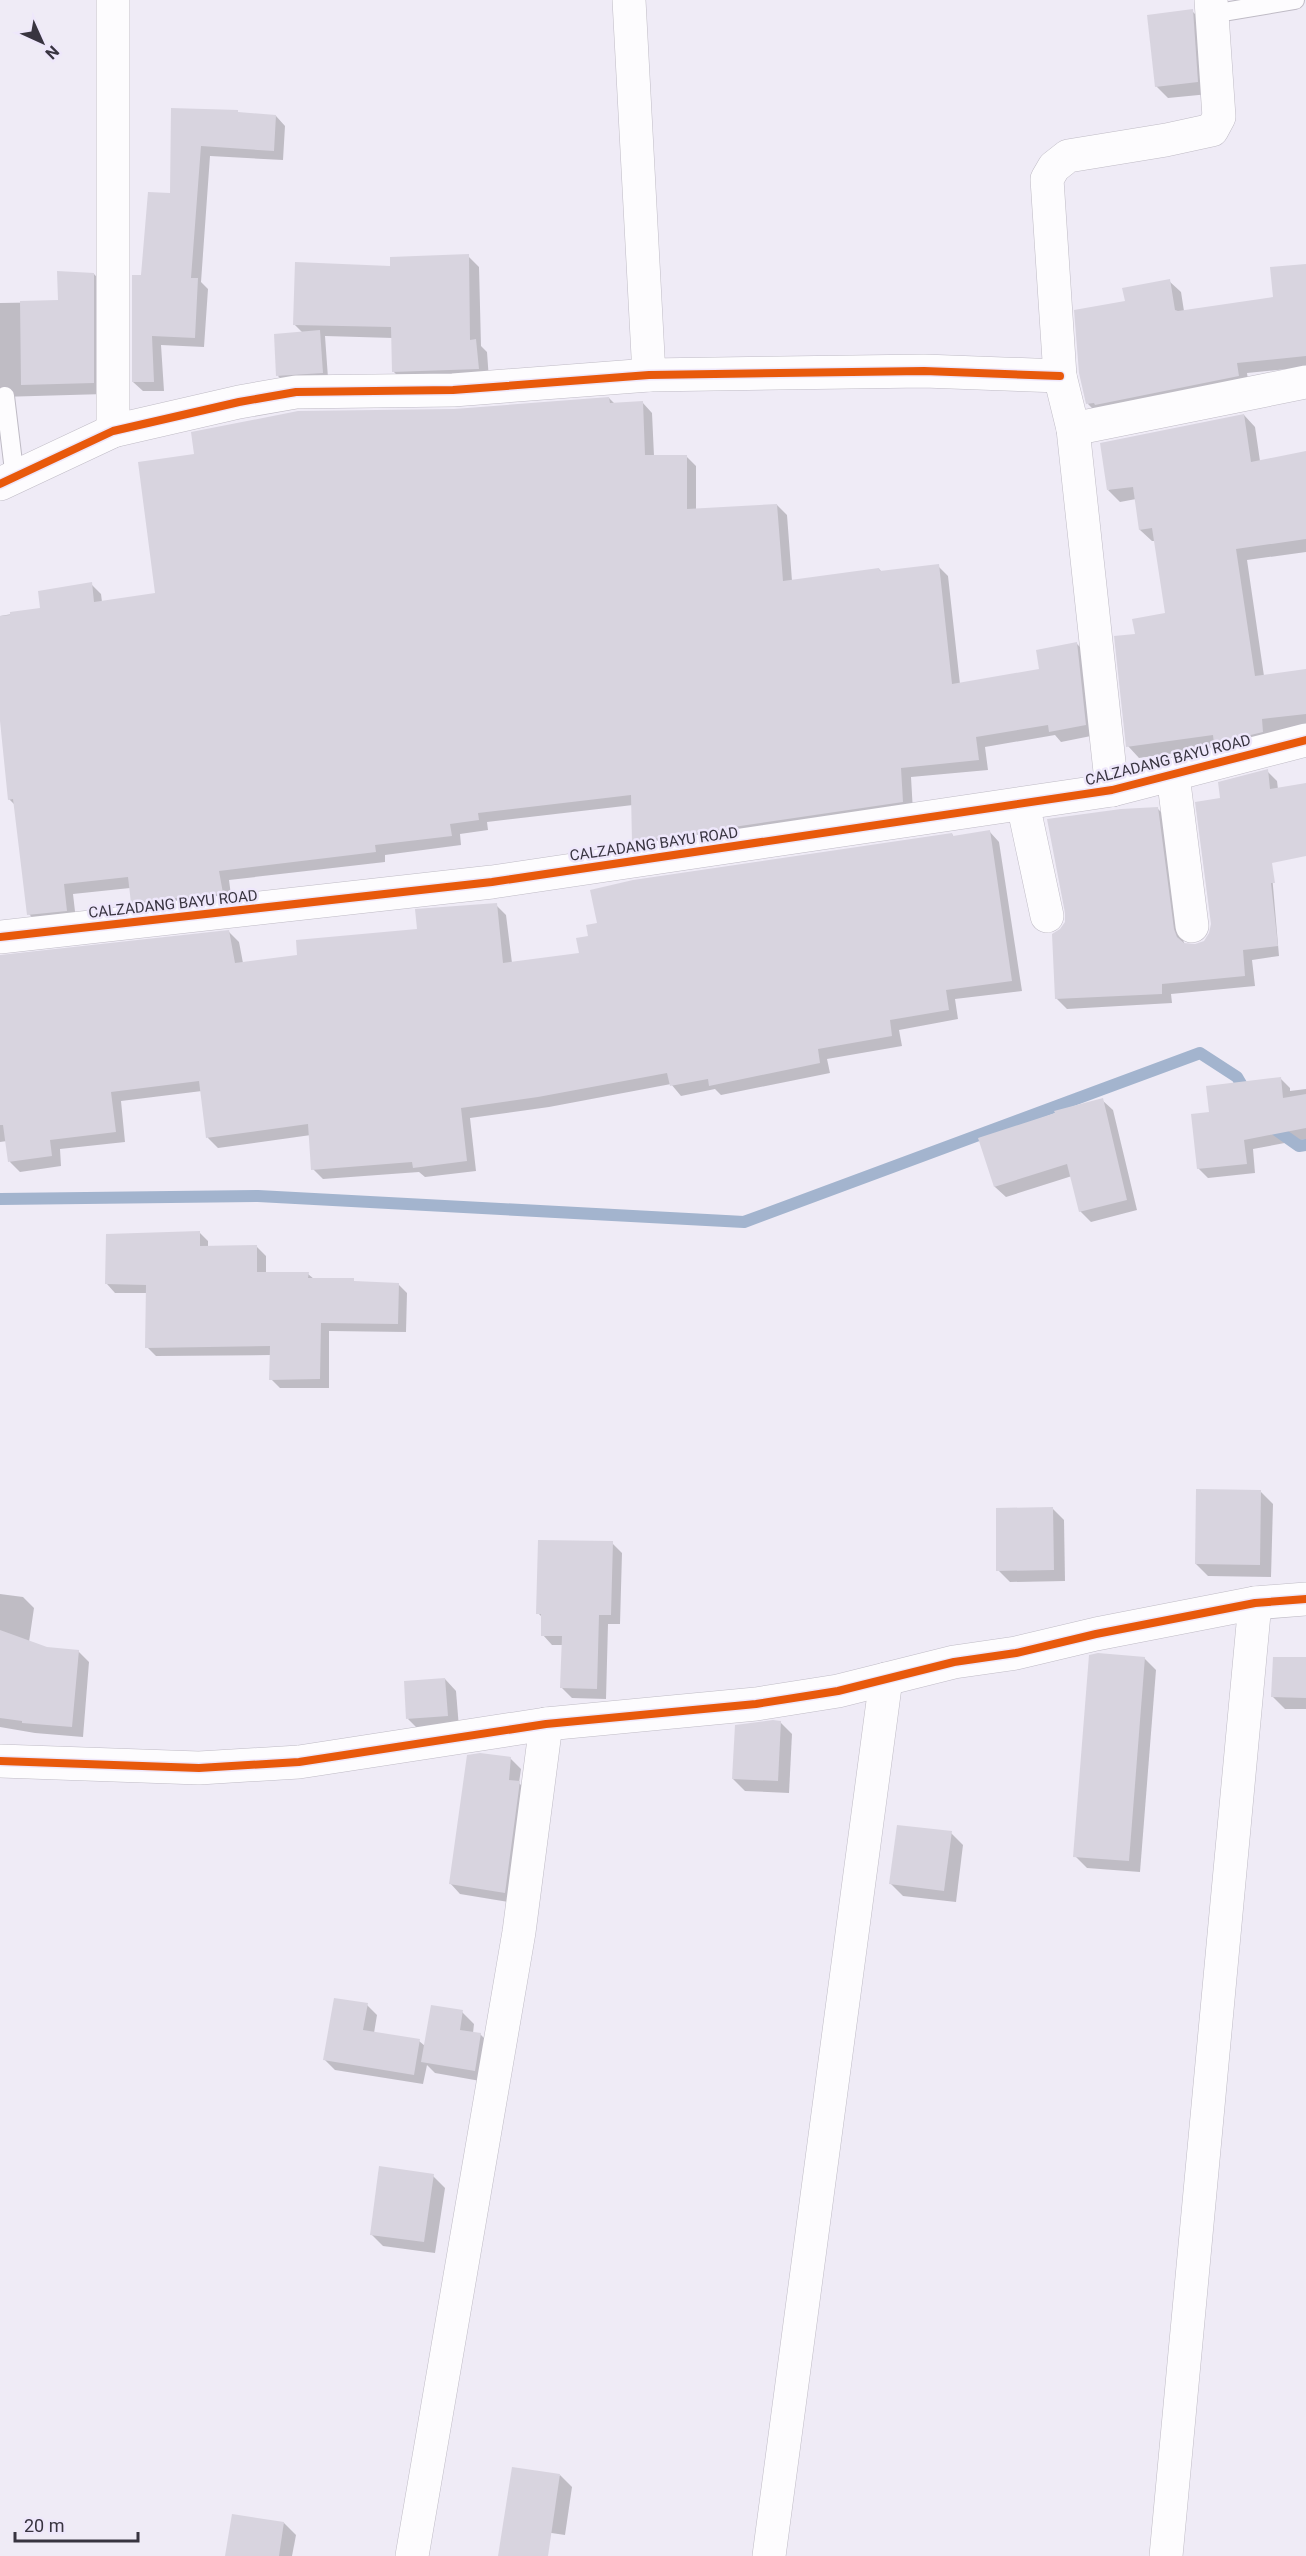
<svg xmlns="http://www.w3.org/2000/svg" width="1306" height="2556" viewBox="0 0 1306 2556" font-family="Roboto,sans-serif">
  <style>
    .shadow { fill: #0003 }
    .lines { fill: none; stroke-linecap: round; stroke-linejoin: round }
    .stream { stroke: #a3b4ce; stroke-width: 12 }
    .building { fill: #d8d4df }
    .service-casing { stroke: #bfbbc5; stroke-width: 20 }
    .minor-casing { stroke: #bfbbc5; stroke-width: 34 }
    .tertiary-casing { stroke: #bfbbc5; stroke-width: 34 }
    .service { stroke: #fdfcfe; stroke-width: 18 }
    .minor { stroke: #fdfcfe; stroke-width: 33 }
    .tertiary { stroke: #fdfcfe; stroke-width: 33 }
    .cycleway-casing { stroke: #eee7fb; stroke-width: 11 }
    .cycleway { stroke: #e8590c; stroke-width: 8 }
    .labels { text-anchor: middle; stroke-width: 5; stroke-linejoin: round; paint-order: stroke }
    .street-label { font-size: 15px; fill: #383440; stroke: #eee7fb }
  </style>
  <rect width="100%" height="100%" fill="#efebf6"/>
  <!-- shadow -->
  <g class="shadow">
    <path d="M1192 11 1204 23 1209 94 1168 98 1156 86Z"/>
    <path d="M173 110 276 116 285 126 283 160 210 156 201 282 208 289 204 347 161 345 164 391H143L133 382 143 277 172 195Z"/>
    <path d="M468 256 479 267 481 346 487 352 489 380 405 383 393 371V338L325 336 328 378 283 381 278 376 303 333 294 324 391 268Z"/>
    <path d="M1306 265V367L1247 373 1249 387 1099 415 1088 404 1127 302 1169 281 1181 292 1184 311 1274 298Z"/>
    <path d="M94 274 105 286V394L0 397V303L59 302Z"/>
    <path d="M609 398 615 404 642 402 652 413 654 456H686L696 466V510L777 505 787 515 792 581 879 569 882 572 938 566 948 576 960 684 1041 670 1077 644 1087 654 1096 735 1061 742 1055 735 985 747 988 770 911 777 913 812 644 852 634 842 633 805 487 822 488 830 460 834 461 845 385 855V862L229 880 232 903 143 913 132 903 130 888 73 894 76 920 39 925 29 914 15 805 9 799 0 706V616L42 609 91 584 101 594 102 602 157 594 196 456 454 410Z"/>
    <path d="M1244 415 1255 427 1260 461 1306 453V552L1247 560 1264 676 1306 670V731L1219 747 1139 758 1128 746 1136 635 1167 615 1156 541H1152L1140 530 1136 499 1120 502 1108 490Z"/>
    <path d="M1267 771 1277 781 1281 814 1267 816 1279 956 1252 960 1255 986 1171 994 1172 1003 1067 1009 1056 998 1061 931 1158 809 1168 819 1183 940 1185 945 1195 946 1205 942 1211 933 1222 800Z"/>
    <path d="M989 831 999 842 1022 991 955 999 958 1019 899 1030 902 1046 827 1059 830 1073 721 1095 715 1089 681 1096 671 1084 549 1107 470 1118 476 1171 425 1177 419 1172 323 1179 313 1169 311 1135 218 1148 208 1138 202 1091 121 1101 125 1142 60 1149 61 1166 20 1172 10 1162 7 1141 0 1142V969L229 932 239 942 243 963 299 956 419 930 496 905 506 915 512 963 581 954 952 834 954 837Z"/>
    <path d="M1280 1078 1290 1088V1091L1306 1089V1139L1253 1149 1255 1173 1208 1178 1198 1168 1211 1114Z"/>
    <path d="M1102 1100 1113 1110 1137 1210 1091 1222 1080 1211 1072 1176 1006 1197 995 1187 980 1139Z"/>
    <path d="M199 1232 208 1241V1247H257L266 1256V1274H308L314 1279 353 1280 356 1283 398 1284 407 1293 406 1332 329 1331V1388H280L271 1379V1355L156 1356 147 1347 148 1293H115L107 1284Z"/>
    <path d="M1261 1492 1273 1504 1271 1577 1208 1576 1196 1564Z"/>
    <path d="M1052 1508 1064 1520 1065 1581 1010 1582 998 1570Z"/>
    <path d="M612 1543 622 1553 620 1624H608L606 1699 572 1698 562 1688 563 1645H552L543 1635V1618L538 1613Z"/>
    <path d="M0 1594 23 1597 34 1608 29 1642 47 1649 78 1651 89 1662 83 1737 35 1733 0 1727Z"/>
    <path d="M1144 1658 1156 1670 1140 1872 1087 1868 1075 1856Z"/>
    <path d="M1306 1659V1709H1285L1273 1697Z"/>
    <path d="M445 1679 456 1691 459 1728 420 1731 408 1719Z"/>
    <path d="M780 1722 792 1734 789 1793 745 1791 733 1779Z"/>
    <path d="M510 1758 521 1769 519 1783 529 1793 515 1903 460 1894 450 1883Z"/>
    <path d="M951 1833 963 1845 956 1902 903 1896 891 1884Z"/>
    <path d="M367 2005 377 2015 374 2033 419 2041 425 2046 462 2012 474 2024 473 2033 480 2034 492 2046 486 2082 435 2073 427 2065 423 2084 335 2070 325 2060Z"/>
    <path d="M433 2176 445 2188 435 2253 383 2246 371 2234Z"/>
    <path d="M560 2475 572 2487 565 2535 518 2528Z"/>
    <path d="M284 2523 296 2535 292 2556H227Z"/>
  </g>
  <g class="lines">
    <!-- stream -->
    <g class="stream">
      <path d="M1269 1125 1299 1146 1306 1145"/>
      <path d="M0 1199 258 1196 744 1222 1200 1053 1237 1077 1247 1094"/>
    </g>
  </g>
  <!-- building -->
  <g class="building">
    <path d="M1193 9 1198 82 1155 87 1147 15Z"/>
    <path d="M171 108 238 110V112L276 115 274 151 201 146 191 278H198L195 338 152 336 154 382H132V275H141L148 192 170 193Z"/>
    <path d="M469 254 470 340 476 339 479 369 392 372 391 327 293 325 295 262 390 266V257Z"/>
    <path d="M1306 264V356L1237 363 1239 376 1095 405 1094 403 1086 404 1079 373 1074 310 1125 301 1122 288 1170 279 1175 310 1178 311 1273 297 1270 267Z"/>
    <path d="M57 271 94 273V383L21 385 20 301 58 300Z"/>
    <path d="M320 330 323 373 276 376 274 334Z"/>
    <path d="M609 397 610 403 643 401 645 455H687V509L777 504 783 581 879 568 880 571 939 564 952 684 1039 669 1036 650 1077 642 1086 725 1049 732 1048 725 976 737 979 760 901 768 903 802 632 842 631 795 478 813 479 820 450 824 452 836 375 845 376 852 219 871 223 893 131 903 128 877 64 884 67 911 27 915 13 799 8 800 0 721V616L10 615V612L40 608 38 591 92 582 94 602 155 593 138 462 194 454 191 432 298 411 454 409Z"/>
    <path d="M1244 414 1251 462 1306 451V539L1236 549 1255 676 1306 669V714L1262 719 1263 732 1214 744 1213 735 1126 747 1114 636 1135 634 1132 619 1165 613 1152 528 1139 530 1133 487 1107 490 1100 443Z"/>
    <path d="M1268 769 1270 789 1306 783V856L1272 863 1275 883H1271L1278 946 1243 950 1245 976 1162 984V994L1055 999 1052 934 1060 929 1065 922V913L1047 819 1121 809 1158 807 1174 929 1177 937 1184 943 1195 944 1204 941 1209 933 1211 924 1195 802 1220 798 1218 782Z"/>
    <path d="M990 830 1012 981 946 990 949 1010 890 1020 892 1036 818 1049 820 1063 709 1086 708 1079 670 1086 667 1073 538 1097 461 1108 467 1161 413 1168 412 1162 311 1170 308 1124 206 1138 199 1081 111 1092 116 1132 50 1140 52 1156 8 1162 3 1125H0V955L229 930 235 963 297 955 296 940 417 929 415 909 497 903 503 963 579 953 576 938 588 936 586 925 597 923 590 890 633 880 952 833 953 836Z"/>
    <path d="M1281 1077 1283 1098 1306 1094V1128L1244 1140 1247 1164 1197 1169 1191 1114 1209 1112 1206 1086Z"/>
    <path d="M1103 1098 1127 1200 1079 1212 1067 1164 994 1187 978 1138 1055 1113 1054 1111Z"/>
    <path d="M200 1231V1246L257 1245V1272H309L308 1278H354V1281L399 1283 398 1324 321 1323 320 1379 269 1380 270 1346 145 1348 146 1285 105 1284 106 1234Z"/>
    <path d="M1196 1489 1261 1490 1260 1565 1195 1564Z"/>
    <path d="M1053 1507 1054 1570 996 1571V1508Z"/>
    <path d="M538 1540 613 1541 611 1615H599L597 1689 560 1688 562 1636H541V1614H536Z"/>
    <path d="M0 1630 47 1647 79 1650 72 1727 22 1723V1721L0 1718Z"/>
    <path d="M1098 1653 1145 1657 1129 1861 1073 1857 1089 1655Z"/>
    <path d="M1273 1657H1306V1698L1271 1697Z"/>
    <path d="M445 1678 448 1716 406 1719 404 1681Z"/>
    <path d="M773 1720 781 1721 778 1781 732 1779 735 1725Z"/>
    <path d="M480 1753 511 1757 509 1780 520 1781 505 1893 449 1884 467 1755Z"/>
    <path d="M897 1825 952 1831 944 1891 889 1884Z"/>
    <path d="M334 1998 368 2003 363 2030 420 2039 414 2075 323 2060Z"/>
    <path d="M431 2005 463 2010 460 2030 481 2033 475 2071 421 2062Z"/>
    <path d="M379 2166 434 2174 424 2242 370 2235Z"/>
    <path d="M512 2467 560 2474 548 2556H498Z"/>
    <path d="M232 2514 284 2522 279 2556H225Z"/>
  </g>
  <g class="lines">
    <defs>
      <g id="service">
        <path d="M1212 14 1295 0"/>
        <path d="M5 396 15 479"/>
      </g>
      <g id="minor">
        <path d="M113 0V431"/>
        <path d="M629 0 649 375"/>
        <path d="M1073 429 1306 382"/>
        <path d="M0 484 113 431 239 402 296 392 453 390 649 375 924 371 1060 376"/>
        <path d="M1173 775 1192 926"/>
        <path d="M1112 790 1073 429 1060 376 1047 179 1054 167 1068 156 1166 140 1212 130 1219 117 1211 0"/>
        <path d="M1023 804 1047 916"/>
        <path d="M0 1761 199 1768 299 1762 546 1724 756 1704 838 1691 954 1662 1016 1653 1096 1634 1255 1603 1306 1599"/>
        <path d="M412 2556 519 1932 546 1724"/>
        <path d="M769 2556 886 1679"/>
        <path d="M1166 2556 1255 1603"/>
      </g>
      <path id="tertiary" d="M0 937 492 882 1112 790 1306 740"/>
    </defs>
    <!-- service casing -->
    <use href="#service" class="service-casing"/>
    <!-- minor casing -->
    <use href="#minor" class="minor-casing"/>
    <!-- tertiary casing -->
    <use href="#tertiary" class="tertiary-casing"/>
    <!-- service -->
    <use href="#service" class="service"/>
    <!-- minor -->
    <use href="#minor" class="minor"/>
    <!-- tertiary -->
    <use href="#tertiary" class="tertiary"/>
    <defs>
      <g id="cycleway">
        <path d="M0 484 113 431 239 402 296 392 453 390 649 375 924 371 1060 376"/>
        <path d="M0 937 492 882 1112 790 1306 740"/>
        <path d="M0 1761 199 1768 299 1762 546 1724 756 1704 838 1691 954 1662 1016 1653 1096 1634 1255 1603 1306 1599"/>
      </g>
    </defs>
    <!-- cycleway casing -->
    <use href="#cycleway" class="cycleway-casing"/>
    <!-- cycleway -->
    <use href="#cycleway" class="cycleway"/>
  </g>
  <g class="labels">
    <!-- street labels -->
    <g class="street-label">
      <text transform="translate(1168 760) rotate(-14)" y="5">CALZADANG BAYU ROAD</text>
      <text transform="translate(654 844) rotate(-8)" y="5">CALZADANG BAYU ROAD</text>
      <text transform="translate(173 904) rotate(-6)" y="5">CALZADANG BAYU ROAD</text>
    </g>
  </g>
  <!-- north arrow -->
  <g transform="translate(42 42) rotate(135)" stroke="#eee7fb" stroke-width="4.5" paint-order="stroke">
  <path d="M0-4.5L10 22L0 15L-10 22Z" fill="#383440"/>
  <text y="-9" font-size="16" font-weight="bold" text-anchor="middle" fill="#383440">N</text>
  </g>
  <!-- scale -->
  <path d="M15 2532v9h123v-9" fill="none" stroke="#383440" stroke-width="3"/>
  <text x="24" y="2532" font-size="18" fill="#383440" stroke="#eee7fb" stroke-width="4.5" paint-order="stroke">20 m</text>
</svg>
